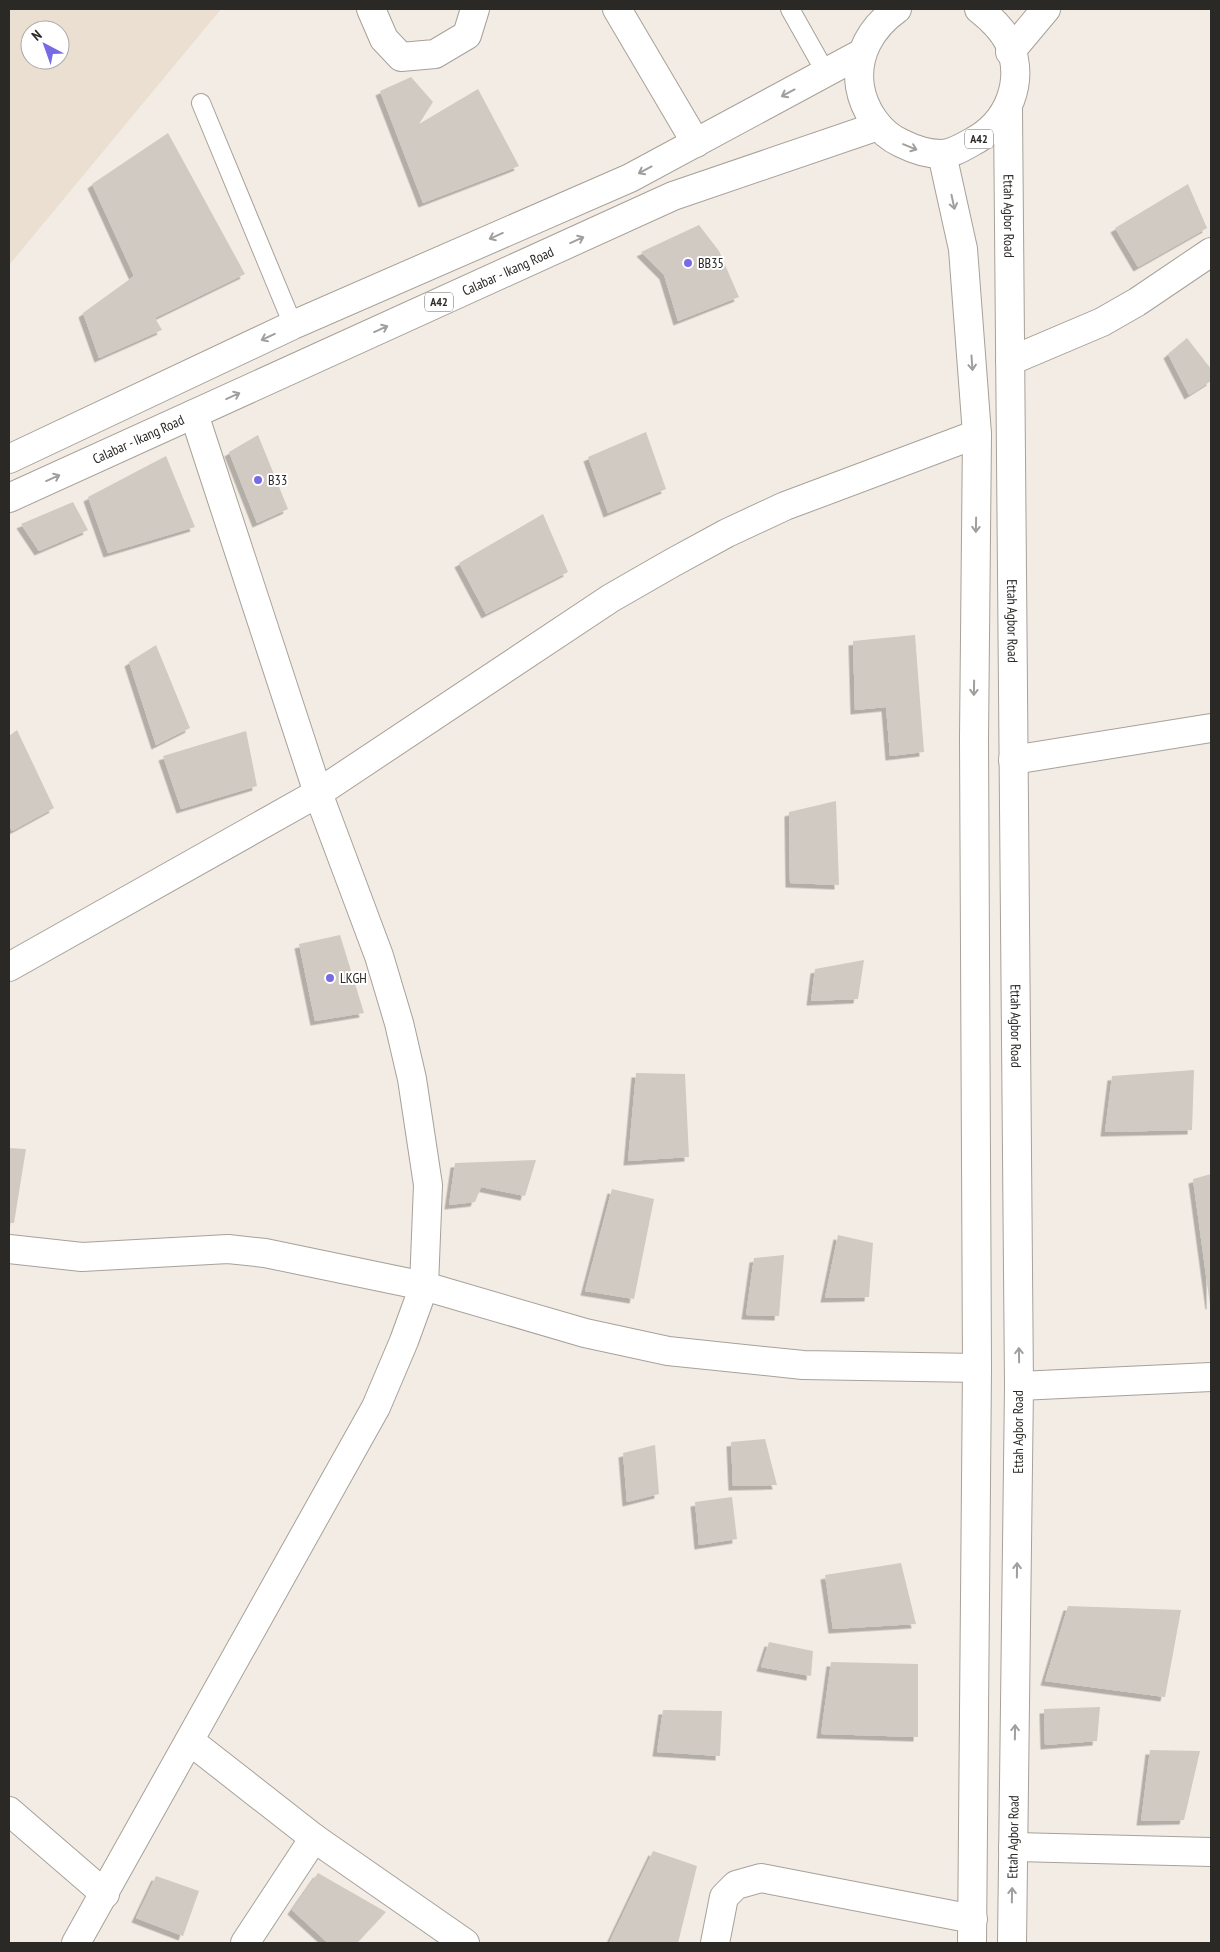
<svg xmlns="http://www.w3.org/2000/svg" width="1220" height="1952" viewBox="0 0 1220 1952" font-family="'PT Sans Narrow',sans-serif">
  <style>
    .built { fill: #eadfd1; fill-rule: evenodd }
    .building { fill: #d0cac2; filter: url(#shadow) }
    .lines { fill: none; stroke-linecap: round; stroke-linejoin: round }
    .service-casing { stroke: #a7a199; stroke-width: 20 }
    .minor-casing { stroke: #a7a199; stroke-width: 30 }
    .secondary-casing { stroke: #a7a199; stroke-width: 30 }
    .primary-casing { stroke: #a7a199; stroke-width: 30 }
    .service { stroke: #fff; stroke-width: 18 }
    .minor { stroke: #fff; stroke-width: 28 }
    .secondary { stroke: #fff; stroke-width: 28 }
    .primary { stroke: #fff; stroke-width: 28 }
    .oneway { stroke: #a09f9d }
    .poi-dot { fill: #766ae5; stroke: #fff; stroke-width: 2 }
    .labels { text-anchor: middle; stroke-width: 4; stroke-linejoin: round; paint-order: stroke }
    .shield { fill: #fff; stroke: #6b6967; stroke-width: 1 }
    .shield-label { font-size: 12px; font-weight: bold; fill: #2b2926 }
    .street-label { font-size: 14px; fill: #2b2926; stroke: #fff }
    .poi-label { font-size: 14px; fill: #2b2926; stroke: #fff; text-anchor: start }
  </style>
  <defs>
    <filter id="shadow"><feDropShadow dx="-4.5" dy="4.5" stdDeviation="0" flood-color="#0004"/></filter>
  </defs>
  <rect width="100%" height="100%" fill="#f3ece4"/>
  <!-- built -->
  <path class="built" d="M9 9H221L9 265ZM30 30H60V60H30Z"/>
  <!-- building -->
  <g class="building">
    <path d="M411 77 433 102 419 124 478 89 519 166 423 203 380 91Z"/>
    <path d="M168 133 245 274 155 318 162 330 99 358 83 313 134 276 92 184Z"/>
    <path d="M1188 184 1207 228 1138 267 1115 228Z"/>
    <path d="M699 225 719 251 739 297 678 321 664 275 641 252Z"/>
    <path d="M1187 338 1211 369V381L1189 395 1168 354Z"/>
    <path d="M646 432 666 489 608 513 588 457Z"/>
    <path d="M258 435 288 509 257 523 229 452Z"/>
    <path d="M166 456 195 527 108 553 88 497Z"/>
    <path d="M73 502 88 530 39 551 21 524Z"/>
    <path d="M543 514 568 572 486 614 459 563Z"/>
    <path d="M915 635 924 752 890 756 886 707 855 710 853 641Z"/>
    <path d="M156 645 190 728 156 745 129 662Z"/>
    <path d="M17 730 54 808 12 831 9 825V736Z"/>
    <path d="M246 731 257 786 181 809 163 756Z"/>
    <path d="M836 801 839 885 790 883 789 812Z"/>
    <path d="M340 935 364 1013 315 1021 299 944Z"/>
    <path d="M864 960 858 999 811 1001 815 969Z"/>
    <path d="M1194 1070 1192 1130 1105 1132 1112 1076Z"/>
    <path d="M636 1073 685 1074 689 1157 628 1161Z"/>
    <path d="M9 1148 26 1149 14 1223H9Z"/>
    <path d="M536 1160 525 1196 481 1187 475 1202 449 1205 455 1163Z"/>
    <path d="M1211 1174V1305H1210L1193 1179Z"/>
    <path d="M612 1189 654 1199 634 1299 585 1291Z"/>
    <path d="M838 1235 873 1243 869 1297 825 1298Z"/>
    <path d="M784 1255 779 1316 746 1315 754 1258Z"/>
    <path d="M765 1439 777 1485 733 1486 731 1442Z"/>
    <path d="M655 1445 659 1494 627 1502 623 1453Z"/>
    <path d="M732 1497 737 1539 699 1545 695 1502Z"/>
    <path d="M901 1563 916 1624 833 1629 825 1575Z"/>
    <path d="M1068 1606 1181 1610 1165 1697 1045 1681Z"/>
    <path d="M769 1642 813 1651 811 1676 761 1667Z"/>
    <path d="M831 1662 918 1664V1737L821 1734Z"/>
    <path d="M1100 1707 1097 1741 1045 1745 1044 1709Z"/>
    <path d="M663 1710 722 1711 720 1756 657 1752Z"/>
    <path d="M1150 1750 1200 1751 1184 1820 1141 1821Z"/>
    <path d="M653 1851 697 1866 678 1943H609Z"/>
    <path d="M318 1873 386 1912 357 1943H328L292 1910Z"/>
    <path d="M156 1876 199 1891 183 1936 136 1918Z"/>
  </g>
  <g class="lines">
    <defs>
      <g id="service">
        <path d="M790 9 826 73"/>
        <path d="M201 103 293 325"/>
      </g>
      <g id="minor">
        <path d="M371 9 384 39 401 57 435 54 467 35 475 9"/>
        <path d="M617 9 696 143"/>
        <path d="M1010 361 1102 322 1137 302 1211 252"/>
        <path d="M1013 760 1211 728"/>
        <path d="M9 967 318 793 611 598 672 563 727 533 785 506 977 434"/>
        <path d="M9 1249 82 1257 228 1249 265 1253 424 1286 585 1333 668 1351 803 1365 977 1368"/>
        <path d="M1019 1386 1211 1377"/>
        <path d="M190 1741 314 1838 465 1943"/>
        <path d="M9 1811 105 1894"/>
        <path d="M1013 1847 1211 1852"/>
        <path d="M76 1943 376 1407 404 1341 424 1286 428 1185 412 1079 399 1023 379 956 318 793 194 414"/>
        <path d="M245 1943 314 1838"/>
        <path d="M715 1943 724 1897 736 1885 761 1878 973 1919"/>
      </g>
      <g id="secondary">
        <path id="s1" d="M1008 110 1019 1386 1012 1943"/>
        <path d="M942 154 963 249 977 434 974 739 977 1368 972 1943"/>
      </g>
      <g id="primary">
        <path d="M897 9C872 27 855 54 860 87 864 110 879 133 901 143 913 149 927 154 941 154 952 154 963 147 972 142 1009 123 1025 81 1009 43 1003 30 989 17 979 9"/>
        <path d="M1010 52 1046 9"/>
        <path d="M9 459 293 325 630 178 862 53"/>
        <path id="s2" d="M9 498 673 196 878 126"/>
      </g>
    </defs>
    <!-- service casing -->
    <use href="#service" class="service-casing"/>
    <!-- minor casing -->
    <use href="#minor" class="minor-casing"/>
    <!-- secondary casing -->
    <use href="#secondary" class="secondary-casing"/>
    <!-- primary casing -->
    <use href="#primary" class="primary-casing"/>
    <!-- service -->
    <use href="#service" class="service"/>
    <!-- minor -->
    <use href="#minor" class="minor"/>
    <!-- secondary -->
    <use href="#secondary" class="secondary"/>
    <!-- primary -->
    <use href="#primary" class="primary"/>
  </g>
  <!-- one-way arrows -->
  <defs><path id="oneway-shaft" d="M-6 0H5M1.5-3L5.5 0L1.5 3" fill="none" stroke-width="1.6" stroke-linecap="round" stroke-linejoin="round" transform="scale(1.25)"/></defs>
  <g class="oneway">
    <use href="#oneway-shaft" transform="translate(788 93) rotate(152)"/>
    <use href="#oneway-shaft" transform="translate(910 147) rotate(22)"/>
    <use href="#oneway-shaft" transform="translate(645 170) rotate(152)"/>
    <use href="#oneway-shaft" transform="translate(953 202) rotate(78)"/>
    <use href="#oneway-shaft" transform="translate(496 236) rotate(156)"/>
    <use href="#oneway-shaft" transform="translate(577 240) rotate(-24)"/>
    <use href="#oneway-shaft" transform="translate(381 329) rotate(-24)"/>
    <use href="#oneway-shaft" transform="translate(268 337) rotate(155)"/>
    <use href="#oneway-shaft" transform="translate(972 363) rotate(86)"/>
    <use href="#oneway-shaft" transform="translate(233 396) rotate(-24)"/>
    <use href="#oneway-shaft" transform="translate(53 478) rotate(-24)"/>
    <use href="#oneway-shaft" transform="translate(976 525) rotate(91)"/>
    <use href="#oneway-shaft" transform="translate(974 688) rotate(91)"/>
    <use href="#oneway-shaft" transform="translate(1019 1355) rotate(-91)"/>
    <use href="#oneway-shaft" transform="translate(1017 1570) rotate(-89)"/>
    <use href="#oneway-shaft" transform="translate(1015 1732) rotate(-89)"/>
    <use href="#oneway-shaft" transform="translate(1012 1895) rotate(-89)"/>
  </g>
  <!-- markers -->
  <g class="poi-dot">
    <circle cx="688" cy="263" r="5"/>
    <circle cx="258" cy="480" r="5"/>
    <circle cx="330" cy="978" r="5"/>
  </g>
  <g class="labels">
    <!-- shield labels -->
    <g class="shield">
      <rect x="965" y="129.5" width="28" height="19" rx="4"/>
      <rect x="425" y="292.5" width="28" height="19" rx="4"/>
    </g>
    <g class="shield-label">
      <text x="979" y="143">A42</text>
      <text x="439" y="306">A42</text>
    </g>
    <!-- street labels -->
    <g class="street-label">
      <text dy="5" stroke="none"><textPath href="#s1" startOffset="106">Ettah Agbor Road</textPath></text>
      <text dy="5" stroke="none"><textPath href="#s2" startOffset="548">Calabar - Ikang Road</textPath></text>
      <text dy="5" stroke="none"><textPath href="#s2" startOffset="142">Calabar - Ikang Road</textPath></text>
      <text dy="5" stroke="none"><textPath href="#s1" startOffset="511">Ettah Agbor Road</textPath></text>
      <text dy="5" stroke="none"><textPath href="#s1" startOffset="916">Ettah Agbor Road</textPath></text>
      <text transform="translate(1018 1432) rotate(-90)" y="5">Ettah Agbor Road</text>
      <text transform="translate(1013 1837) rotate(-89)" y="5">Ettah Agbor Road</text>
    </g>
    <!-- poi labels -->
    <g class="poi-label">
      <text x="698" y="268">BB35</text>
      <text x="268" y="485">B33</text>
      <text x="340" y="983">LKGH</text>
    </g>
  </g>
  <!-- border -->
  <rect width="1220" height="1952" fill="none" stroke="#2b2926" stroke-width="20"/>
  <!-- north arrow -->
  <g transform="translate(45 45) rotate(319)"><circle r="24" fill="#ffffff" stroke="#aaa9a8"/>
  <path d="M0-4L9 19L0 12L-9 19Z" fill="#766ae5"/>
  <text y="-8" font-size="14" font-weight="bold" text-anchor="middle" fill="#2b2926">N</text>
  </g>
</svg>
